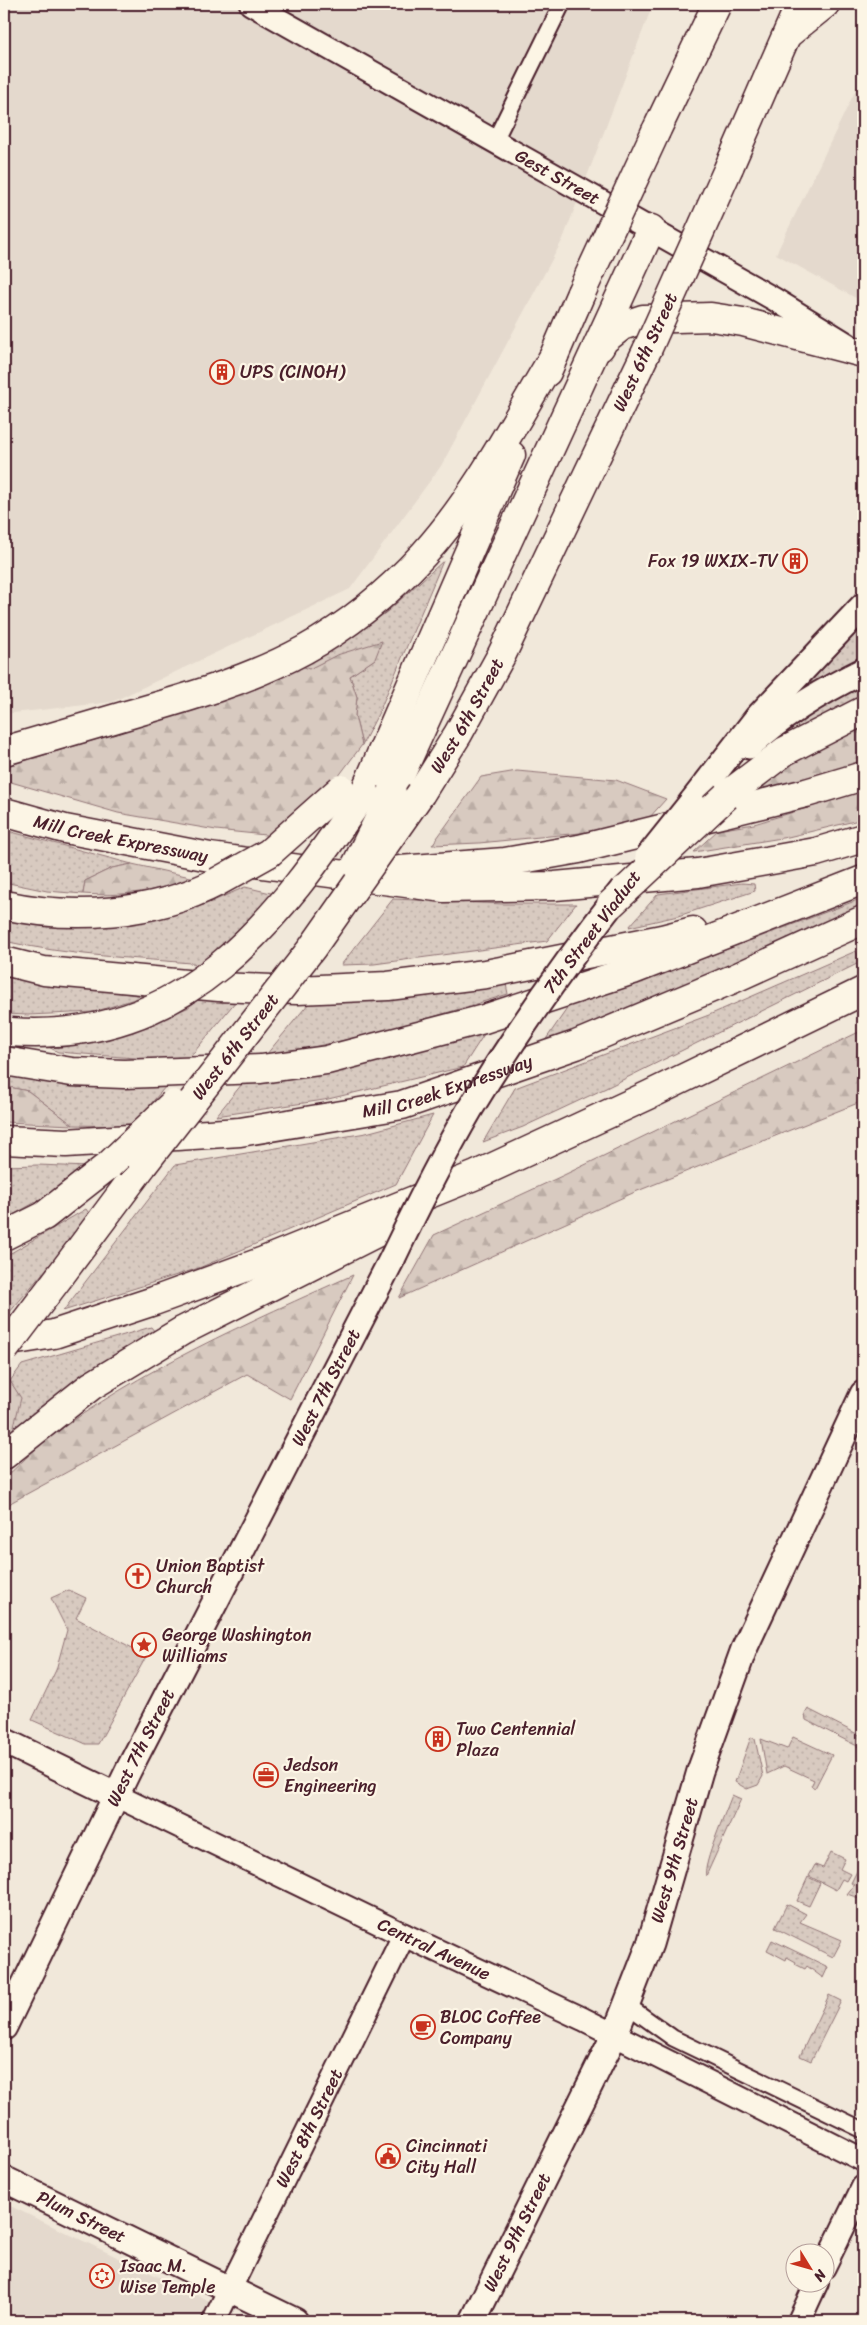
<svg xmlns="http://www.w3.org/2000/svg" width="867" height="2325" viewBox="0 0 867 2325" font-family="Sriracha,sans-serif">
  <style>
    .built { fill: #e4d9cd }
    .grass { fill: url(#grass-dots); stroke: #917476 }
    .forest { fill: url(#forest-firs); stroke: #917476 }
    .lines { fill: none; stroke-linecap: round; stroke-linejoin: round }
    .street-casing { stroke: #4a1f2b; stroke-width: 19 }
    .secondary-casing { stroke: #4a1f2b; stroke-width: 26 }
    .primary-casing { stroke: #4a1f2b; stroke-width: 29 }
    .highway-casing { stroke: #4a1f2b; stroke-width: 31 }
    .street { stroke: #fcf5e5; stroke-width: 15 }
    .secondary { stroke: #fcf5e5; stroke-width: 22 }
    .primary { stroke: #fcf5e5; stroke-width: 25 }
    .highway { stroke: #fcf5e5; stroke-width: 28 }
    .primary-bridge-casing { stroke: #4a1f2b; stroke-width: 29; stroke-linecap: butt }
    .highway-bridge-casing { stroke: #4a1f2b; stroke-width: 31; stroke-linecap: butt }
    .primary-bridge { stroke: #fcf5e5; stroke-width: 25 }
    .highway-bridge { stroke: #fcf5e5; stroke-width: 28 }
    .labels { text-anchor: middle; stroke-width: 4.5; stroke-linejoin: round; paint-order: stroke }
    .street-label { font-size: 18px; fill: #4a1f2b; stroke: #fcf5e5 }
    .poi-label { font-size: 18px; fill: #4a1f2b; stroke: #fcf5e5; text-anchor: start }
  </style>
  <defs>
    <pattern id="grass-dots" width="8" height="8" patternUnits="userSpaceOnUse" patternTransform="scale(1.25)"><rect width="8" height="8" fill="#d8cac0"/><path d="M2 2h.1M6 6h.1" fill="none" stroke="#bbada5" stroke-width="1.8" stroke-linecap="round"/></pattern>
    <pattern id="forest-firs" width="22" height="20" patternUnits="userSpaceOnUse" patternTransform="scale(1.25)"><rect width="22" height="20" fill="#d8cac0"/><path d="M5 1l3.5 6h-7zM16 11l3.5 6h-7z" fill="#bbada5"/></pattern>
  </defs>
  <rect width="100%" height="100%" fill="#f1e8da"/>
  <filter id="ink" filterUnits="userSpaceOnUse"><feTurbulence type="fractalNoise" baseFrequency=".02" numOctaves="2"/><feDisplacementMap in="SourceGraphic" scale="10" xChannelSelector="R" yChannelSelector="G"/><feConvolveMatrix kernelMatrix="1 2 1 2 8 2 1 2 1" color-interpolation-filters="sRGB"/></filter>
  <g filter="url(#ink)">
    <!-- built -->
    <g class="built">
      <path d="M4 4H653L563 239 441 466 350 589 112 702 4 714Z"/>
      <path d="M863 75V302L776 254Z"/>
      <path d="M4 2203 213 2303 204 2321H4Z"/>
    </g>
    <!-- grass -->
    <g class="grass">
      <path d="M443 561 379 712 362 745 355 716 357 697 350 676 375 659 337 655 309 670 302 666 356 634 388 611Z"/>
      <path d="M863 618V658L812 684 805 675Z"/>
      <path d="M863 684V701L799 729 795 722 825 703Z"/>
      <path d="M4 830 132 864 112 868 85 881 83 894 47 891 4 882Z"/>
      <path d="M742 883 754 884 755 891 678 916 629 927 658 894Z"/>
      <path d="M245 887 275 894 202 964C136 958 69 956 4 941V915L149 918 204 905Z"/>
      <path d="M863 898V907L702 979 542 1045 573 1000 680 967Z"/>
      <path d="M393 899 504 904H576L547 941 374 964 341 965Z"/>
      <path d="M856 951 861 962 606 1088 523 1127 483 1142 515 1088 709 1015Z"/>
      <path d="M4 977 144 996 94 1012 28 1015 4 1014Z"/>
      <path d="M506 984 508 994C428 1019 349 1043 266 1055L309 1003Z"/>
      <path d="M198 1000 236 1001 186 1062 58 1052 39 1042 132 1031 187 1008Z"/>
      <path d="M488 1028 463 1067 324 1100 216 1116 242 1084 272 1080Z"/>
      <path d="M4 1070 166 1086 132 1126 73 1125 28 1091 4 1086Z"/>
      <path d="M433 1115 396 1184 199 1268 63 1311 175 1165 366 1133Z"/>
      <path d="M38 1165 89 1167 66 1185 4 1220V1166Z"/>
      <path d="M86 1209 91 1216 4 1319V1257Z"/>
      <path d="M151 1327 155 1332 12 1434 20 1398 10 1381 22 1365Z"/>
      <path d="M69 1590 86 1598 76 1618 138 1651 145 1639 153 1644 98 1744H86L32 1720 56 1670 67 1630 51 1598Z"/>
      <path d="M808 1709 863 1737V1749L806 1720 805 1714Z"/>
      <path d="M751 1737 755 1739 763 1776 758 1785 747 1789 735 1782Z"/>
      <path d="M793 1737 832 1755 815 1788 811 1786 814 1780 784 1766 767 1774 761 1739 787 1749Z"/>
      <path d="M732 1795 741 1799 706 1876C702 1866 727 1809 732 1795Z"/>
      <path d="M831 1852 845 1859 840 1869 850 1874 846 1881 842 1879 836 1890 809 1876 815 1865 823 1868Z"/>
      <path d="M860 1865 863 1867 862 1899 847 1894 854 1885 851 1883Z"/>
      <path d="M808 1877 820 1883 809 1906 797 1901Z"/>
      <path d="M787 1904 806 1914 800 1922 842 1940 833 1957 775 1928Z"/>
      <path d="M772 1940 828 1967 823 1978 807 1966 805 1969 795 1964 796 1962 787 1957 786 1960 767 1950Z"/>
      <path d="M829 1995 841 2001 811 2061 800 2056Z"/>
    </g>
    <!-- forest -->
    <g class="forest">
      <path d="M382 641 375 659 350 676 357 697 355 716 362 745 329 789 275 836 216 830 118 813 4 780V767L198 709 246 692 302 666 309 669 337 655Z"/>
      <path d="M863 725V763L758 793 779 770 829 740Z"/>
      <path d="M517 771 616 780 666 799 641 827 479 843 432 845 481 777Z"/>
      <path d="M863 791V819L788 837 694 852 718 830 754 824Z"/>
      <path d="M132 864 195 878C159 891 121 897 83 894L85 881 112 868Z"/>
      <path d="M863 1030V1101L635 1192 399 1298 434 1235 564 1175Z"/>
      <path d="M4 1086 28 1091 73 1125 4 1122Z"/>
      <path d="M353 1275 290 1399 247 1374 12 1502 4 1510V1479C18 1466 33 1450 49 1438 139 1370 250 1321 353 1275Z"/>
      <path d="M10 1381 21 1398 12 1434 4 1442V1390Z"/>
    </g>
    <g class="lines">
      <defs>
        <g id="street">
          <path d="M494 142 562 4"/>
          <path d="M627 2005 673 2038 863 2130"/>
        </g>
        <g id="secondary">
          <path id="s1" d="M251 4 774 299 847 344"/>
          <path id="s2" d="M117 1796 404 1935 583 2019 863 2160"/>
          <path d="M824 2267 863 2187"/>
          <path id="s3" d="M214 2321 404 1935"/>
          <path d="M799 2321 817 2282"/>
        </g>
        <g id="primary">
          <path d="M749 746C783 714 822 691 863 671"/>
          <path d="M692 802 758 717 863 606"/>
          <path d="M4 1741 117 1796"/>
          <path id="s4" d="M4 2027 129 1769 393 1257"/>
          <path id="s5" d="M4 2179 295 2321"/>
          <path id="s6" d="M473 2321 615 2034 650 1944 700 1771 744 1649 863 1394"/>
        </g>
        <g id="highway">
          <path d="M789 33 825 4"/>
          <path d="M656 131 717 4"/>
          <path d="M729 167 800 4"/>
          <path d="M600 347 604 340 622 326 643 319 711 317 743 322 863 353"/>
          <path d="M547 372 581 293"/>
          <path d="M4 751C45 739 86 727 127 715 187 698 249 680 304 650 348 626 390 591 424 554 477 495 514 423 554 356"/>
          <path d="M365 791 511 455"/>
          <path d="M392 793 651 229"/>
          <path id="s7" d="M421 793 458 734 502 654 648 348"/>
          <path d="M726 796 785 751 863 711"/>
          <path id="s8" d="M4 812 65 829 210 857 444 888 555 886 698 873 816 852 863 838"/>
          <path d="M400 870 505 862 579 849 806 793 863 776"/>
          <path d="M4 905C72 920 154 915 217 882"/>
          <path d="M4 961 44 971 219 987 297 990 388 986 486 974 662 939 693 931"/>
          <path d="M4 1061 72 1072 124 1074 261 1069 327 1060 484 1019 633 970 863 880"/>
          <path id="s9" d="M4 1140 66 1143 240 1132 402 1105 576 1045 733 979 863 920"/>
          <path d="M4 1236 44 1216 109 1165"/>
          <path d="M60 1276 143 1165"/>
          <path d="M4 1342 54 1334 154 1301 261 1262 476 1175 649 1095 863 991"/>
          <path d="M4 1455 91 1386 182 1331 386 1228"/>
        </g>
      </defs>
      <!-- street casing -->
      <use href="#street" class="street-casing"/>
      <!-- secondary casing -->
      <use href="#secondary" class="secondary-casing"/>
      <!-- primary casing -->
      <use href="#primary" class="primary-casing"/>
      <!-- highway casing -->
      <use href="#highway" class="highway-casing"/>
      <!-- street -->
      <use href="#street" class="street"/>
      <!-- secondary -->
      <use href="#secondary" class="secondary"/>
      <!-- primary -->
      <use href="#primary" class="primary"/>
      <!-- highway -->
      <use href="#highway" class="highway"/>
      <defs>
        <g id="primary-bridge">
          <path d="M648 857 692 802"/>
          <path d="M393 1257C417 1207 442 1157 470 1109 516 1033 568 959 623 889"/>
        </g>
        <g id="highway-bridge">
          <path d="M581 293 656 131"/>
          <path d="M648 348 729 167"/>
          <path d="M356 865 392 793"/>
          <path d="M217 882 269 853 341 789"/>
          <path d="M611 904 726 796"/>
          <path d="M11 1032C186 1045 277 921 365 791"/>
          <path d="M109 1165 173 1104"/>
          <path id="s10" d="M143 1165 312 948 421 793"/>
          <path d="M4 1350 60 1276"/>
        </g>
      </defs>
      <!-- primary-bridge casing -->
      <use href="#primary-bridge" class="primary-bridge-casing"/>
      <!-- highway-bridge casing -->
      <use href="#highway-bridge" class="highway-bridge-casing"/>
      <!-- primary-bridge -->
      <use href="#primary-bridge" class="primary-bridge"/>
      <!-- highway-bridge -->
      <use href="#highway-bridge" class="highway-bridge"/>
    </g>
  </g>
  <!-- icons -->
  <defs>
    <symbol id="building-ring" viewBox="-11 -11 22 22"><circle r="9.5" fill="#fcf5e5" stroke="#c8321e" stroke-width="1.5"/><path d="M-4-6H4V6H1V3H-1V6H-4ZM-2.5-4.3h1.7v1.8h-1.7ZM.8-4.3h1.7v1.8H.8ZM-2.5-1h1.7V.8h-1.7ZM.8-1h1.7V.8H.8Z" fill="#c8321e"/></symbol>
    <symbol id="church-ring" viewBox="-11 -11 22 22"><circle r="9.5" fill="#fcf5e5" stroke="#c8321e" stroke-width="1.5"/><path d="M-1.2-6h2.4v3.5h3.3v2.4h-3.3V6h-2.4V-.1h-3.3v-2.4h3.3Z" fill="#c8321e"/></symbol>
    <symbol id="sight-ring" viewBox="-11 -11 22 22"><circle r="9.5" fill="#fcf5e5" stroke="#c8321e" stroke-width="1.5"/><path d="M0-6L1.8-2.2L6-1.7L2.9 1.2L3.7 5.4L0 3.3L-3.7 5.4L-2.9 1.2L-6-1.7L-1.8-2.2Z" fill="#c8321e"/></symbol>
    <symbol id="office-ring" viewBox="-11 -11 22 22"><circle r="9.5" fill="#fcf5e5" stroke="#c8321e" stroke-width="1.5"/><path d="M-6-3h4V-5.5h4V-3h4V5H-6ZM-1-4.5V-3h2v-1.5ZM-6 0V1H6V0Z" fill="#c8321e"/></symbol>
    <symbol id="cafe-ring" viewBox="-11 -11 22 22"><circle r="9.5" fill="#fcf5e5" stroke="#c8321e" stroke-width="1.5"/><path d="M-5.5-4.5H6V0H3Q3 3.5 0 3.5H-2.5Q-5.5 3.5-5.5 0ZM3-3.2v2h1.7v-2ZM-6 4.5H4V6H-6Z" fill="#c8321e"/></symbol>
    <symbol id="civic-ring" viewBox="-11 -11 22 22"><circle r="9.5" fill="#fcf5e5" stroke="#c8321e" stroke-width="1.5"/><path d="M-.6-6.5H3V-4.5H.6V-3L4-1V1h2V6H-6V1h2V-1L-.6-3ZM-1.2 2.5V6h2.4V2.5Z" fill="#c8321e"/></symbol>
    <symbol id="synagogue-ring" viewBox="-11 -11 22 22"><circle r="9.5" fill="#fcf5e5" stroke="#c8321e" stroke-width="1.5"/><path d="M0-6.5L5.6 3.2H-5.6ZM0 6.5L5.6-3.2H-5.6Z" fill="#c8321e"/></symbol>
  </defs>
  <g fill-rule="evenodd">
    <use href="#building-ring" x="208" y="358" width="28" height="28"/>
    <use href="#building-ring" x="781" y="547" width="28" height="28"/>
    <use href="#church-ring" x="124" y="1562" width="28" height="28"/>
    <use href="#sight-ring" x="130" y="1631" width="28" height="28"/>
    <use href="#building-ring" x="424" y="1725" width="28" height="28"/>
    <use href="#office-ring" x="252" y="1761" width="28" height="28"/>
    <use href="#cafe-ring" x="409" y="2013" width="28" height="28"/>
    <use href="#civic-ring" x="374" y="2142" width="28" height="28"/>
    <use href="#synagogue-ring" x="88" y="2262" width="28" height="28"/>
  </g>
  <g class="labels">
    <!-- street labels -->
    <g class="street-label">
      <text dy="6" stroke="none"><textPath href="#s1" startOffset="352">Gest Street</textPath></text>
      <text transform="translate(645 352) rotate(-65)" y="6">West 6th Street</text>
      <text dy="6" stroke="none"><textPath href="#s7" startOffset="90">West 6th Street</textPath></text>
      <text dy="6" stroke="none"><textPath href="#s8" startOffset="120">Mill Creek Expressway</textPath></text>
      <text transform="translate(592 932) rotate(-53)" y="6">7th Street Viaduct</text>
      <text dy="6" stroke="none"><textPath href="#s10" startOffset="150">West 6th Street</textPath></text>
      <text dy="6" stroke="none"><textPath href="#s9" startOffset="449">Mill Creek Expressway</textPath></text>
      <text dy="6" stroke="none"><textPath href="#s4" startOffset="716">West 7th Street</textPath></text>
      <text dy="6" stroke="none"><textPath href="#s4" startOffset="311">West 7th Street</textPath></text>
      <text dy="6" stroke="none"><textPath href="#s6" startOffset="504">West 9th Street</textPath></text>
      <text dy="6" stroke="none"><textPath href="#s2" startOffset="352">Central Avenue</textPath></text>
      <text dy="6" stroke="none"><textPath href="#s3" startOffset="215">West 8th Street</textPath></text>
      <text dy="6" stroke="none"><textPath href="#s5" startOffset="86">Plum Street</textPath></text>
      <text dy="6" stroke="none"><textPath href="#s6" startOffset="99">West 9th Street</textPath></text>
    </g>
    <!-- poi labels -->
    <g class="poi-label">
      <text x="240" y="378">UPS (CINOH)</text>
      <text x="778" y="567" text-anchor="end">Fox 19 WXIX-TV</text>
      <text x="156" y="1572">Union Baptist<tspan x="156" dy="21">Church</tspan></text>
      <text x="162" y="1641">George Washington<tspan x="162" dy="21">Williams</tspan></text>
      <text x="456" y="1735">Two Centennial<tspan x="456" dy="21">Plaza</tspan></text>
      <text x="284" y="1771">Jedson<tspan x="284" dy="21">Engineering</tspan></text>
      <text x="440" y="2023">BLOC Coffee<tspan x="440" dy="21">Company</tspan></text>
      <text x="406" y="2152">Cincinnati<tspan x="406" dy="21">City Hall</tspan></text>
      <text x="120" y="2272">Isaac M.<tspan x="120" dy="21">Wise Temple</tspan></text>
    </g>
  </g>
  <!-- margin -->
  <rect width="867" height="2325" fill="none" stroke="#fcf5e5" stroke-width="20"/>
  <rect x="10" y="10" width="847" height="2305" fill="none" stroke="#4a1f2b" stroke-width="2" filter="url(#ink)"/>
  <!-- north arrow -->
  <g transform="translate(810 2268) rotate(127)"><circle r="24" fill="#fcf5e5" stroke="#b59f9b"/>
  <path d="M0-4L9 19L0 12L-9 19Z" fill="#c8321e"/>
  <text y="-8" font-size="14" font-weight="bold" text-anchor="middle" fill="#4a1f2b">N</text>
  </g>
</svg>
